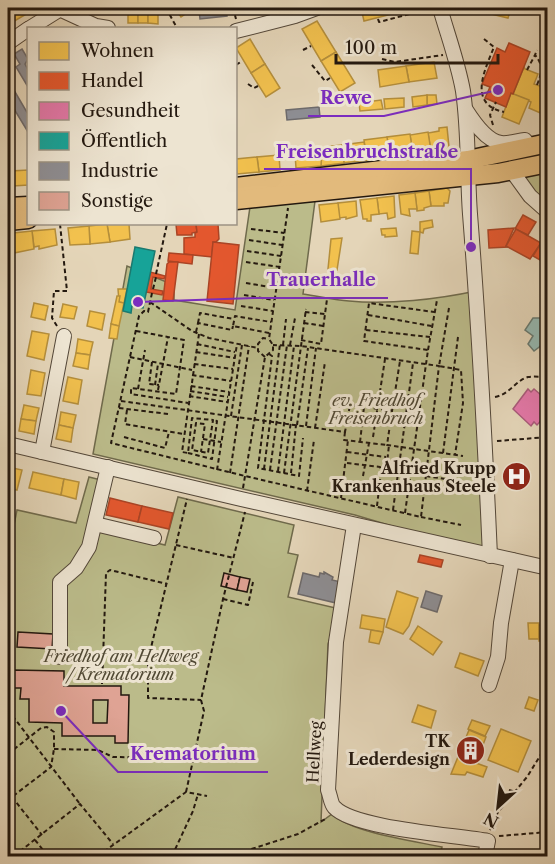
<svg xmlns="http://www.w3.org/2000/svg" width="555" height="864" viewBox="0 0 555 864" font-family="'Libre Caslon Text',serif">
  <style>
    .green { fill: #bbbb8a; stroke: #6f6a4c; stroke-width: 1.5 }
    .water { fill: #95b8b1; stroke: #677870; stroke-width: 1.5 }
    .homes { fill: #f2c14e; stroke: #b48e3b; stroke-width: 1.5 }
    .shops { fill: #e4572e; stroke: #aa4425; stroke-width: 1.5 }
    .health { fill: #e377a8; stroke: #a95a7a; stroke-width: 1.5 }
    .public { fill: #17a398; stroke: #1b796f; stroke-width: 1.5 }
    .industry { fill: #8d8d92; stroke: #6d6a6b; stroke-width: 1.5 }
    .building { fill: #dfa394; stroke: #23180f; stroke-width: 1.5; fill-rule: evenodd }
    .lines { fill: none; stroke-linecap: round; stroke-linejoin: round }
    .minor-casing { stroke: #534739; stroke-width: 16 }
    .major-casing { stroke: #23180f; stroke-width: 21 }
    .path { stroke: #23180f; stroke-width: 2; stroke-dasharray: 4.5 3; stroke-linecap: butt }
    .minor { stroke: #ede4d1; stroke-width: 14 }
    .major { stroke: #e2ba7c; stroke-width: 18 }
    .labels { text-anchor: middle; stroke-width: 6; stroke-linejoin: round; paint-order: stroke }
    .park-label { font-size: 16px; font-style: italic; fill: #514934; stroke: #ede4d1 }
    .poi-label { font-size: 16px; font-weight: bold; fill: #23180f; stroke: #ede4d1; text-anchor: end }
    .street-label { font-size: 16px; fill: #23180f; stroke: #ede4d1 }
    .leader { fill: none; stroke: #7b2cbf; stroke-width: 2 }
    .callout-dot { fill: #7b2cbf; stroke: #ede4d1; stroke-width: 2 }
    .callout-label { font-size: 18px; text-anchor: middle; font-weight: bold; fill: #7b2cbf; stroke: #ede4d1; stroke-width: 6; stroke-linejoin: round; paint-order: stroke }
  </style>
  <rect width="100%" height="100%" fill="#e4d5b8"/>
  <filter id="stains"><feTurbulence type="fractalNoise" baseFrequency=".00333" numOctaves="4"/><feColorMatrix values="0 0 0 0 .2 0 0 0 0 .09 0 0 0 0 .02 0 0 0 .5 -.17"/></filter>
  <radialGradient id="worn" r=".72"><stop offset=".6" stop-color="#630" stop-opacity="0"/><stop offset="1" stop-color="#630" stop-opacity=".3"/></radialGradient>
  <!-- green -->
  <g class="green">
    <path d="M547 163V211L513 171Z"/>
    <path d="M315 201 303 294C318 296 334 300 349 301 388 305 439 299 476 291L489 555 355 515 93 454 127 266 174 285V300L235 310 250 207Z"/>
    <path d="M89 477 109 482 98 529 165 545 178 497 294 525 288 553 298 555 288 597 340 609 328 644 321 822 332 814C352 833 414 841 442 847L440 856H8V529L13 530 17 510 76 523Z"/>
  </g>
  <!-- water -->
  <path class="water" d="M533 318H541L548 321 547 341 534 351 528 344 533 336 525 330Z"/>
  <!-- homes -->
  <g class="homes">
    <path d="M8 8H34L35 9 11 23 8 17Z"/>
    <path d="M128 8 138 9V23H128Z"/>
    <path d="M175 8H192L193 9 181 17Z"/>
    <path d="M361 8H390L392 14 364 21Z"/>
    <path d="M493 8H511L508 18 491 14Z"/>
    <rect x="138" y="9" width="10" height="14"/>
    <path d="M148 9H158V24L148 23Z"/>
    <path d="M317 21 336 52 321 61 302 29Z"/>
    <path d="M250 39 265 64 251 73 236 48Z"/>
    <path d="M336 52 355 83 340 92 321 61Z"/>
    <path d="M434 62 437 78 409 82 406 66Z"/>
    <path d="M265 64 280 88 266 97 251 73Z"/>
    <path d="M406 66 409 82 380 87 378 70Z"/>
    <path d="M524 67 525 69 538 74 534 84 540 86 543 81 548 83V108L545 115 529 108 531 102 513 94Z"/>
    <path d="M511 93 529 100 519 124 502 117Z"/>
    <path d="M427 95H436L437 104 427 105Z"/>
    <path d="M427 95V105L413 107 412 97Z"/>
    <path d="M404 98V107L385 109 384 99Z"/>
    <path d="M381 100 383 109 360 111 359 103Z"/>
    <path d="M447 127 449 147 447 149 431 151 428 133 439 131V128Z"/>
    <path d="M428 132 431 151 413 154 410 135Z"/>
    <path d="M410 134 413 154 390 157 387 137Z"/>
    <path d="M387 137 390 157 367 160 364 140Z"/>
    <path d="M364 142 367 160 344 163 342 145Z"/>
    <path d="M342 145 344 163 321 166 322 147Z"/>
    <path d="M322 151 321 166 296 168 295 154Z"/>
    <path d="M279 155 280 170 259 172 257 157Z"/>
    <path d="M257 157 259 172 237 174 236 159Z"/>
    <path d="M28 170V185L13 186 11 171Z"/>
    <path d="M447 188 450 191 448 203H444V206H431L429 191Z"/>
    <path d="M429 191 431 206 424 208V210L417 211 415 193Z"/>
    <path d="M415 193 417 209H409L410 216 401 214 399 195Z"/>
    <path d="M394 196 395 217 388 219 387 213 379 214 377 198Z"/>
    <path d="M377 198 379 214 371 215V221H367V219H363L360 200Z"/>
    <path d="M356 201 357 216 346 219V217L339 218 338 203Z"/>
    <path d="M338 203 340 219 321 222 319 205Z"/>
    <path d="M432 220 433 227 424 229 423 233 420 232V222Z"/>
    <path d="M107 224H129L130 239 110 242Z"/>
    <path d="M107 224 110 242 90 244 89 226Z"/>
    <path d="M89 226 90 244 70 245 68 228Z"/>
    <path d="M396 228 397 236 385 237V235H382L381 229Z"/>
    <path d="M55 229 57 245 39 249V246L34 247 32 231Z"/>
    <path d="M32 231 34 249 14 253 13 233Z"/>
    <path d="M412 231 420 232 418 254 410 253Z"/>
    <path d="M342 238 337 270 328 269 331 239Z"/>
    <path d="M118 289H127L124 303 119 302Z"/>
    <path d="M117 296H120L119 302 124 303 119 326 111 324Z"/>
    <path d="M34 303 48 306 45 320 31 317Z"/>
    <path d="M63 304 77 307 74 319 60 317Z"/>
    <path d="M90 311 105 314 102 330 87 326Z"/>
    <path d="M111 324 119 326 117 339 109 338Z"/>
    <path d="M32 331 49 334 44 360 27 356Z"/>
    <path d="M78 339 93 342 90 355 76 353Z"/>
    <path d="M76 353 90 355 88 369 73 366Z"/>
    <path d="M31 370 45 373 41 396 27 394Z"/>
    <path d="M68 377 82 380 78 404 63 401Z"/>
    <path d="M24 405 39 408 36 421 21 419Z"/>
    <path d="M61 412 76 415 73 428 59 425Z"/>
    <path d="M21 419 36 421 34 434 19 431Z"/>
    <path d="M59 425 73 428 71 442 56 439Z"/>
    <path d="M8 467 22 470 17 490 8 488Z"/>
    <path d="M33 472 64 479 61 495 29 488Z"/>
    <path d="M64 479 79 482 76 499 61 495Z"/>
    <path d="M397 591 418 598 409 626 403 634 386 627Z"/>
    <path d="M362 615 385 619 383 632 360 628Z"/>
    <path d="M528 623H539V639H529Z"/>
    <rect x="539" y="625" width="9" height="16"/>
    <path d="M418 626 442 642 433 655 410 639Z"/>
    <path d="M371 630 383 632 379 644 369 642Z"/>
    <path d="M460 653 484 661 478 676 455 667Z"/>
    <path d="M529 697 538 700 534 711 525 708Z"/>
    <path d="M418 705 436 711 431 728 412 722Z"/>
    <path d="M472 720 490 726 485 736 468 729Z"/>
    <path d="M501 729 531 741 518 772 488 760Z"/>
    <path d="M469 730 486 737 476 763 487 767 483 777 467 772 465 775 451 774Z"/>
  </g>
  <!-- shops -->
  <g class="shops">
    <path d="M509 43 530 52 513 94 511 93 506 107 485 98 490 87 482 84 497 48 505 52Z"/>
    <path d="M523 215 536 222 528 235 515 229Z"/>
    <path d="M176 224H196L197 232 192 233V235H177Z"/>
    <path d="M196 224H218L219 239 216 242H213L212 257 184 254V238L195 237V233L197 232Z"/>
    <path d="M514 228 506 246 509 247 489 248 488 230Z"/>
    <path d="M516 229 541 243 530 259 506 246Z"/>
    <path d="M213 242 239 245 233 304 207 301Z"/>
    <path d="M541 243 547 246 540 260 533 256Z"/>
    <path d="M169 253 193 255 192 264 168 261Z"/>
    <path d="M169 262H178L173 301 163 300 167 264Z"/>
    <path d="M150 272 165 276 164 279 153 277 151 289 163 291 162 295 146 292Z"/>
    <path d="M110 498 142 506 138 522 106 515Z"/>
    <path d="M142 506 173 513 169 529 138 522Z"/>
    <path d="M420 555 443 560 441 567 418 562Z"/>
  </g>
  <!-- health -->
  <path class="health" d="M528 389 531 392 534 389 548 401V413L537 425 534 422 531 426 513 409Z"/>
  <!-- public -->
  <path class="public" d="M135 247 155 251 143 308 132 306 131 313 123 311Z"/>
  <!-- industry -->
  <g class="industry">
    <path d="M216 8H226L227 16 200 19 199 10Z"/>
    <path d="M22 49 28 59 25 64 28 70V87L16 67 20 64 14 54Z"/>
    <path d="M8 80 28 114V132L8 99Z"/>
    <path d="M319 107 320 117 287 120 286 110Z"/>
    <path d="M324 572 333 577 332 580 341 582 336 603 298 594 303 573 319 577 320 573 324 574Z"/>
    <path d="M426 591 442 596 437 612 421 607Z"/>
  </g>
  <!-- building -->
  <g class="building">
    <path d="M224 573 240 577 237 590 221 586Z"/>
    <path d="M240 577 250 579 247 592 237 590Z"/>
    <path d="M18 632 53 634 52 649 17 647Z"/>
    <path d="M13 670 64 671V686H121V695H129L128 743H115V736H62V723L29 722V699H20L21 688H13ZM93 700H108L107 723H93Z"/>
  </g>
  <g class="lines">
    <defs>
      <g id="minor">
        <path d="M57 8 96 26 108 28"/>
        <path d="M440 8C448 36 458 63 463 91 469 132 467 173 470 214 479 328 485 442 490 556"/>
        <path d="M30 28 62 8"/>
        <path d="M236 31 295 16 317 8"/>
        <path d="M8 43 28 29"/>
        <path d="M466 110C473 121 486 141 501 143 508 144 517 141 525 140"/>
        <path d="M512 171 530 196 548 212"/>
        <path d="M8 444 241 499 548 568"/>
        <path d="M42 452 64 336"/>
        <path d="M95 524 154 538"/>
        <path d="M354 525 336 642 328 790C330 795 331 804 334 807 354 829 456 835 488 841L485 856"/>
        <path d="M60 657V582L76 568 89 547 108 467"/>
        <path d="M489 685 498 657 501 623 512 560"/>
      </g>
      <g id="major">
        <path d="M236 187 468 160 548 143"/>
        <path d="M236 200 498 173 548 163"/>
        <path d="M8 207 28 206"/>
        <path d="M8 221 28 219"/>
      </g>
    </defs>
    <!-- minor casing -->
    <use href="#minor" class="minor-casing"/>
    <!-- major casing -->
    <use href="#major" class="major-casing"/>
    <!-- path -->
    <g class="path">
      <path d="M166 8 177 28"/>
      <path d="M233 8 236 19"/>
      <path d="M547 8 548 11"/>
      <path d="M170 14 175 10"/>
      <path d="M378 19 379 22 429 9"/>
      <path d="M484 39 494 47C485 70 467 104 504 112"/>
      <path d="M303 50 311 46"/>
      <path d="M382 59 395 62 443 55"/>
      <path d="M236 65 242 61"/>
      <path d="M312 65 325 81 330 78"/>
      <path d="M527 70 535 55"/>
      <path d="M248 84 254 88 258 86"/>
      <path d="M537 85C542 72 544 66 535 55L537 50"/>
      <path d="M493 125 490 115 496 102"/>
      <path d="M251 229 284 233"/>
      <path d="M249 240 282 245"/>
      <path d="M247 251 281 256"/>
      <path d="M246 262 280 267"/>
      <path d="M156 274 167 224"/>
      <path d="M246 283 276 288"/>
      <path d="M153 289 156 277"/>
      <path d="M152 293 148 312 144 311 139 316 111 443 245 476 421 517 439 366 301 346 273 345"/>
      <path d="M244 295 274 300"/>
      <path d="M150 302 192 331 209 338 258 348"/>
      <path d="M241 306 273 311"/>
      <path d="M449 308 439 366 461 370 463 403 455 455"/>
      <path d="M305 312 325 314"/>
      <path d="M368 315 432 326"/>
      <path d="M198 323 200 313 234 319"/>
      <path d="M304 323 324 326"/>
      <path d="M57 326 52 318 54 291H67L60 224"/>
      <path d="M366 330 430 337"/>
      <path d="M136 331 184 340 176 394 131 388V394L188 403"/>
      <path d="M196 332 198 323 232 330 233 326"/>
      <path d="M269 333 233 326 235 316 271 322"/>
      <path d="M199 334 182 452 188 453 192 418 213 420 208 453 192 450 196 423 205 424 201 452"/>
      <path d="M301 340 321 344 327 299"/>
      <path d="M197 344 235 352"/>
      <path d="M283 345 286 319"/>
      <path d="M290 345 295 318"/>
      <path d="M428 350 437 300"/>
      <path d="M196 352 235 358"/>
      <path d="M269 354 272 356 258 468 299 476 303 438"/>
      <path d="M130 357 192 370"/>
      <path d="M265 357 258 351V344L263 338 269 339"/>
      <path d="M152 362 149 384 159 385"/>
      <path d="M194 364 233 369"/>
      <path d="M192 375 231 381"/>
      <path d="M155 385 158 364"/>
      <path d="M191 386 229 392"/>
      <path d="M138 389 145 350"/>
      <path d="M158 390 168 337"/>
      <path d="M190 391 228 397"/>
      <path d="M189 396 227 402"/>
      <path d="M495 397C510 394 515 381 528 377 534 376 541 377 548 377"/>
      <path d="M121 401 345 432 350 405 392 411 387 445 463 456"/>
      <path d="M119 408 168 414"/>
      <path d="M127 410 125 424 184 434"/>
      <path d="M392 411 400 361"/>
      <path d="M231 416 242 345"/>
      <path d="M297 425 308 348"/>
      <path d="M306 426 316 348"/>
      <path d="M315 428 325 362"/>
      <path d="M345 432 344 440 387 445"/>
      <path d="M124 437 165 448 169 432"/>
      <path d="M373 437 385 359"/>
      <path d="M203 439 221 442"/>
      <path d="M497 441 548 437"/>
      <path d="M360 442 364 407"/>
      <path d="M347 452 386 457"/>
      <path d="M188 453 212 459 217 421 213 420"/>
      <path d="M443 453 458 337"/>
      <path d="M347 463 380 467 381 472"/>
      <path d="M264 469 280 344"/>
      <path d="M217 470 237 344"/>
      <path d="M270 470 287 345"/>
      <path d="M278 471 294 346"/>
      <path d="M230 473 249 346"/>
      <path d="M284 473 306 309"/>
      <path d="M291 473 296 425"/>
      <path d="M363 476 369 443"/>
      <path d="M426 476 465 482"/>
      <path d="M243 488 265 357 273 350V345L269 339 288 208"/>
      <path d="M307 491 314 440"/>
      <path d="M341 498 348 440"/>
      <path d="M377 506 381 472H386L389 445"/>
      <path d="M393 510 413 363"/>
      <path d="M405 513 428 350 364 341 369 303 434 312"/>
      <path d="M421 517 461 525"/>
      <path d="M176 545 234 558"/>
      <path d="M8 583H11"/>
      <path d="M223 599 248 605 253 582"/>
      <path d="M72 656H100L103 659 106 573 110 570 167 584"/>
      <path d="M148 660 187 499"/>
      <path d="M102 684 103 659 148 660V698L201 700"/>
      <path d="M8 692V662"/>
      <path d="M8 710 80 804"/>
      <path d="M54 749 98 750 113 757 194 758"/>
      <path d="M8 754 41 728 47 727 54 732V749L51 767 8 800"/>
      <path d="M509 790 516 792"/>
      <path d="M186 792 204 711 201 700 223 599 245 512"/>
      <path d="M12 797 42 835"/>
      <path d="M490 830 498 812 527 777 548 743"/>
      <path d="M499 836 548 832"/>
      <path d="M35 840 48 856"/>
      <path d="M462 849 464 856"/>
      <path d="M14 856 80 804 113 844"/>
      <path d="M98 856 186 792 207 796"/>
      <path d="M172 856 193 811 198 794"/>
      <path d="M230 856 298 834 327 818"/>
    </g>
    <!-- minor -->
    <use href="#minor" class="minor"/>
    <!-- major -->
    <use href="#major" class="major"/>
  </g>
  <!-- icons -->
  <defs>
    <symbol id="hospital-disc" viewBox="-11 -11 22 22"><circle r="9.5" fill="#8f2418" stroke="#ede4d1"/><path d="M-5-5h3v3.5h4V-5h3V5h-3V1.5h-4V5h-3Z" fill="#fff"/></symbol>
    <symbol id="building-disc" viewBox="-11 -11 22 22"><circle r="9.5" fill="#8f2418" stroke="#ede4d1"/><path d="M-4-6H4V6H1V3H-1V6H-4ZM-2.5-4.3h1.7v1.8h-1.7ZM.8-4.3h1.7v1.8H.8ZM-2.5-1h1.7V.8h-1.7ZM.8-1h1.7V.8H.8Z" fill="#fff"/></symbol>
  </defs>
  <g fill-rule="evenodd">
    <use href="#hospital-disc" x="500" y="460" width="33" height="33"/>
    <use href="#building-disc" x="454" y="734" width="33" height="33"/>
  </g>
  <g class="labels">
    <!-- park labels -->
    <g class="park-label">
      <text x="376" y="406">ev. Friedhof<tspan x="376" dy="18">Freisenbruch</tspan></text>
      <text x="121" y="662">Friedhof am Hellweg<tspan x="121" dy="18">/ Krematorium</tspan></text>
    </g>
    <!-- poi labels -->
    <g class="poi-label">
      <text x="496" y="474">Alfried Krupp<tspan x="496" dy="18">Krankenhaus Steele</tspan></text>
      <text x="450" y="747">TK<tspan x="450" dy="18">Lederdesign</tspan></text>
    </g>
    <!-- street labels -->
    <g class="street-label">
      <text transform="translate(314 752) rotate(-87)" y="6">Hellweg</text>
    </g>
  </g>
  <!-- callouts -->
  <path class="leader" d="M498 90L384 116H308M471 247L471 169H264M138 302L254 298H388M61 711L118 772H268"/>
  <g class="callout-dot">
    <circle cx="498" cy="90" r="6"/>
    <circle cx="471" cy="247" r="6"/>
    <circle cx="138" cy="302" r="6"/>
    <circle cx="61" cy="711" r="6"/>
  </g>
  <g class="callout-label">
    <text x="346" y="104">Rewe</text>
    <text x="367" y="158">Freisenbruchstraße</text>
    <text x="321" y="286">Trauerhalle</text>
    <text x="193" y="760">Krematorium</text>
  </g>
  <!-- margin -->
  <rect width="555" height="864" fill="none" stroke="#e4d5b8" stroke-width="30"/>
  <rect x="9" y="9" width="537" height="846" fill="none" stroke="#23180f" stroke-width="3"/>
  <rect x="15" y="15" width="525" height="834" fill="none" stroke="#23180f" stroke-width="1.5"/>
  <!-- legend -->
  <rect x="27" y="27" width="210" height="198" fill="#ede4d1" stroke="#9c9283" stroke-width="1.5"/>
  <rect x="39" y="42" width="30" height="18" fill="#f2c14e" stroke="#9c9283" stroke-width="1.5"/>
  <text x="81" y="57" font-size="18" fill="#23180f">Wohnen</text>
  <rect x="39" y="72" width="30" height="18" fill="#e4572e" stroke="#9c9283" stroke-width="1.5"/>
  <text x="81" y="87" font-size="18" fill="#23180f">Handel</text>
  <rect x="39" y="102" width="30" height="18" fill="#e377a8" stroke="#9c9283" stroke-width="1.5"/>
  <text x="81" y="117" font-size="18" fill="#23180f">Gesundheit</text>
  <rect x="39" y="132" width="30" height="18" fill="#17a398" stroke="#9c9283" stroke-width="1.5"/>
  <text x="81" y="147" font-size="18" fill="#23180f">Öffentlich</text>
  <rect x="39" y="162" width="30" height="18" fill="#8d8d92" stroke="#9c9283" stroke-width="1.5"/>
  <text x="81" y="177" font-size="18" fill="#23180f">Industrie</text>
  <rect x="39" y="192" width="30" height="18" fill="#dfa394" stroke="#9c9283" stroke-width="1.5"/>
  <text x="81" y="207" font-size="18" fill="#23180f">Sonstige</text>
  <!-- north arrow -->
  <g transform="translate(498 807) rotate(207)" stroke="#ede4d1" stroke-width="4.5" paint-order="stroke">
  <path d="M0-4.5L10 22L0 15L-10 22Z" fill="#23180f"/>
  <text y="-9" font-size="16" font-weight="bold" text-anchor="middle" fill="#23180f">N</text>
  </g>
  <!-- scale -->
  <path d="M336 54v9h162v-9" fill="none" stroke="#23180f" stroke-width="3"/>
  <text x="345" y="54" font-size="18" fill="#23180f" stroke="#ede4d1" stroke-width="4.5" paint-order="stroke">100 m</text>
  <rect width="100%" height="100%" filter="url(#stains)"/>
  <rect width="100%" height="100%" fill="url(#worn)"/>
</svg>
